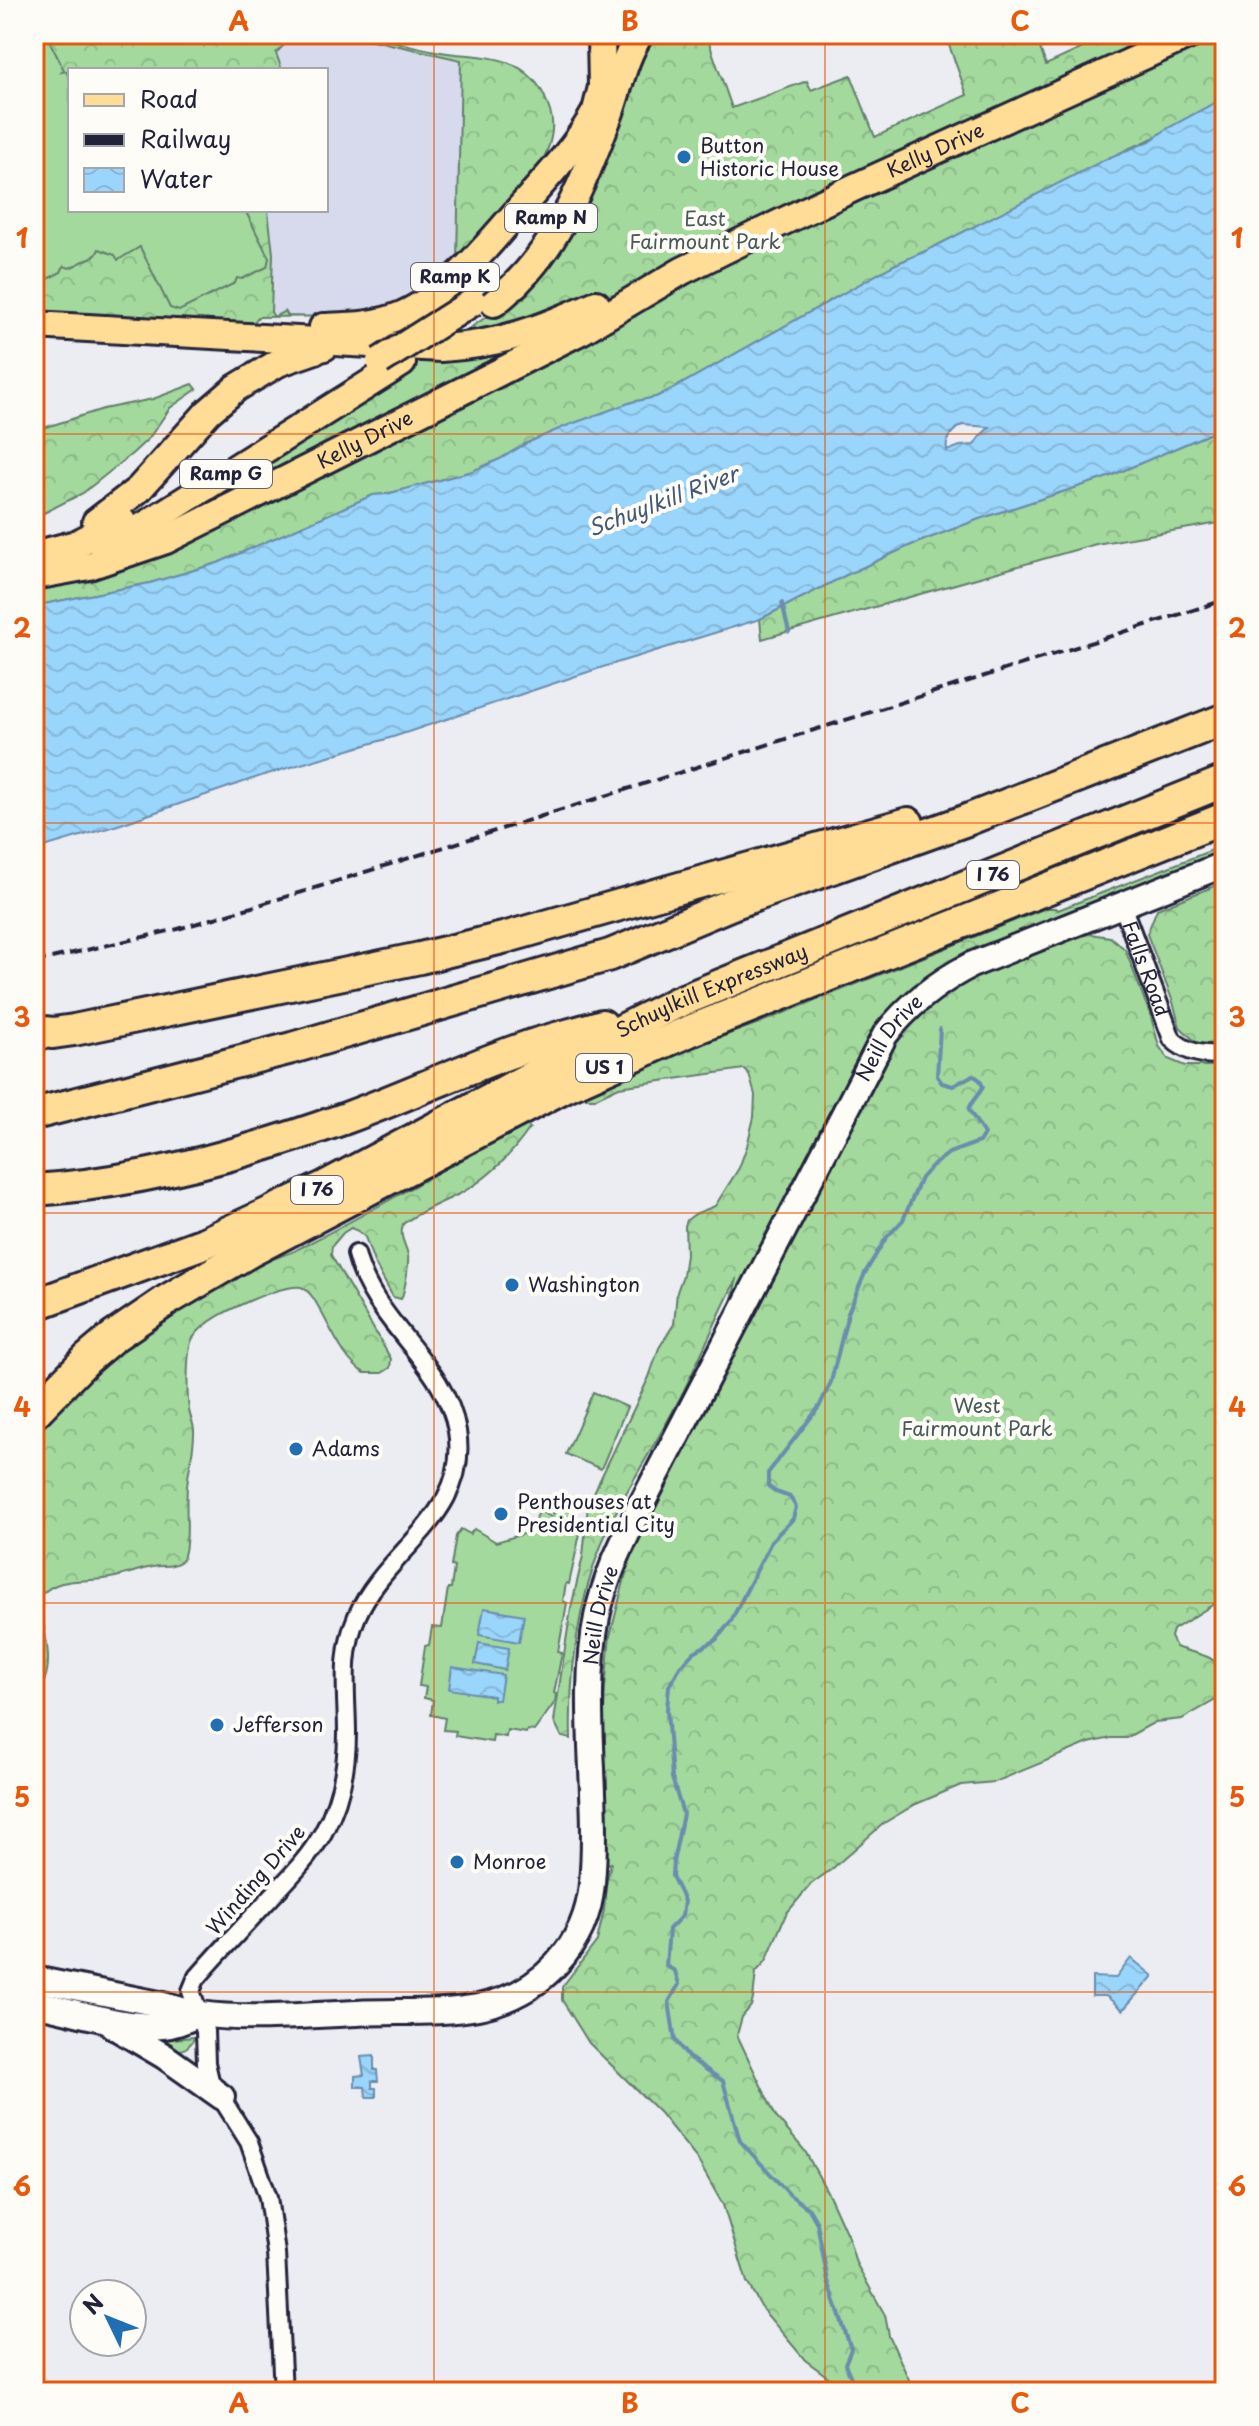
<svg xmlns="http://www.w3.org/2000/svg" width="1259" height="2426" viewBox="0 0 1259 2426" font-family="'Playpen Sans',sans-serif">
  <style>
    .built { fill: #d7daec }
    .grass { fill: url(#grass-tufts); stroke: #627e6c; stroke-width: 2 }
    .forest { fill: url(#forest-crowns); stroke: #627e6c; stroke-width: 2 }
    .garden { fill: #a3d99d; stroke: #627e6c; stroke-width: 2 }
    .water { fill: url(#water-waves); stroke: #6a8dae; stroke-width: 2; fill-rule: evenodd }
    .lines { fill: none; stroke-linecap: round; stroke-linejoin: round }
    .stream { stroke: #6a8dae; stroke-width: 4 }
    .street-casing { stroke: #22223b; stroke-width: 22 }
    .secondary-casing { stroke: #22223b; stroke-width: 30 }
    .primary-casing { stroke: #22223b; stroke-width: 32 }
    .highway-casing { stroke: #22223b; stroke-width: 36 }
    .street { stroke: #fdfcf7; stroke-width: 16 }
    .secondary { stroke: #fdfcf7; stroke-width: 24 }
    .primary { stroke: #ffdd96; stroke-width: 26 }
    .highway { stroke: #ffdd96; stroke-width: 30 }
    .rail { stroke: #22223b; stroke-width: 4; stroke-dasharray: 12 6; stroke-linecap: butt }
    .primary-bridge-casing { stroke: #22223b; stroke-width: 32; stroke-linecap: butt }
    .primary-bridge { stroke: #ffdd96; stroke-width: 26 }
    .grid { fill: none; stroke: #e8590c; stroke-width: 2; stroke-opacity: 0.55 }
    .poi-dot { fill: #1f6fb2; stroke: #fdfcf7; stroke-width: 3 }
    .labels { text-anchor: middle; stroke-width: 8; stroke-linejoin: round; paint-order: stroke }
    .shield { fill: #fdfcf7; stroke: #646373; stroke-width: 2 }
    .shield-label { font-size: 18px; font-weight: bold; fill: #22223b }
    .poi-label { font-size: 20px; fill: #22223b; stroke: #fdfcf7; text-anchor: start }
    .street-label { font-size: 20px; fill: #22223b; stroke: #fdfcf7 }
    .park-label { font-size: 20px; fill: #495958; stroke: #fdfcf7 }
    .water-label { font-size: 22px; font-style: italic; fill: #465875; stroke: #fdfcf7 }
    .neatline { fill: none; stroke: #e8590c; stroke-width: 3 }
    .grid-label { font-size: 26px; text-anchor: middle; font-weight: bold; fill: #e8590c }
  </style>
  <defs>
    <pattern id="grass-tufts" width="24" height="20" patternUnits="userSpaceOnUse" patternTransform="scale(2)"><rect width="24" height="20" fill="#a3d99d"/><path d="M3 7l-1-3M5 7V3M7 7l1-3M15 17l-1-3M17 17v-4M19 17l1-3" fill="none" stroke="#8cba88"/></pattern>
    <pattern id="forest-crowns" width="20" height="18" patternUnits="userSpaceOnUse" patternTransform="scale(2)"><rect width="20" height="18" fill="#a3d99d"/><path d="M2 6a3 3 0 1 1 6 0M12 15a3 3 0 1 1 6 0" fill="none" stroke="#8cba88"/></pattern>
    <pattern id="water-waves" width="16" height="10" patternUnits="userSpaceOnUse" patternTransform="scale(2)"><rect width="16" height="10" fill="#9ad5fb"/><path d="M0 5q4-4 8 0t8 0" fill="none" stroke="#84b7d8"/></pattern>
  </defs>
  <rect width="100%" height="100%" fill="#ecedf2"/>
  <filter id="ink" filterUnits="userSpaceOnUse"><feTurbulence type="fractalNoise" baseFrequency=".0125" numOctaves="2"/><feDisplacementMap in="SourceGraphic" scale="16" xChannelSelector="R" yChannelSelector="G"/><feConvolveMatrix kernelMatrix="1 2 1 2 8 2 1 2 1" color-interpolation-filters="sRGB"/></filter>
  <g filter="url(#ink)">
    <!-- built -->
    <path class="built" d="M283 34H346L461 60 457 260 417 296 374 313 273 317 271 312 273 254 268 210H326V70H282L275 53 284 47 286 36Z"/>
    <!-- grass -->
    <path class="grass" d="M195 2037C189 2048 183 2051 171 2052L160 2040Z"/>
    <!-- forest -->
    <g class="forest">
      <path d="M34 34H283L290 39 276 53 282 70H70V210H268L273 254 271 312 274 317 285 311 288 316C365 318 401 317 457 260L461 60 346 34C378 34 409 47 441 52 463 56 485 54 507 62 526 69 541 84 547 103 549 109 552 115 552 121 556 162 508 209 481 237 443 277 415 309 357 316L258 317 254 322 155 323 145 318 34 312Z"/>
      <path d="M649 34H706L732 108 807 81 811 90 851 75 875 137 967 95 945 34H1035L1046 65 1113 34H1225V97C1196 113 1161 137 1130 148L930 249 894 265 676 387 656 397 632 402 567 426 527 443 500 459 473 471 387 494 373 495 218 563 150 583 34 606V567L53 564 365 395 420 361 470 358 467 330 507 303Z"/>
      <path d="M193 384 197 389 170 408 149 438 133 453 83 493 34 518V431L103 409 153 399Z"/>
      <path d="M1225 427V522L1096 544 762 639 760 619 846 575 911 545 979 519 1108 477Z"/>
      <path d="M1225 845V850L962 959 883 1019 867 1041 730 1307 737 1278C719 1313 704 1349 687 1384 665 1430 636 1472 613 1518 580 1586 569 1664 571 1739L562 1737 554 1721 571 1608 583 1556 588 1505 649 1377 659 1348 674 1324 677 1292 683 1275 686 1255 685 1226 687 1220 695 1214 715 1206 739 1168 747 1146 754 1117 755 1095 749 1074 744 1069 619 1087 596 1098H586V1093L640 1067 759 1023 1046 908H1056L1058 910Z"/>
      <path d="M1225 882V1044L1197 1043 1180 1027 1173 1002 1147 934 1157 909Z"/>
      <path d="M1090 934 1110 937 1125 949 1151 1017 1159 1046 1168 1059 1185 1066H1225V1597L1173 1630 1171 1637 1176 1647C1203 1658 1219 1650 1224 1686L1219 1698 1182 1719 1155 1722 1126 1738H1111L1089 1743 995 1782 961 1785 916 1804 884 1823 832 1869 811 1884 786 1914 766 1961 756 1972 753 1999 751 2006 742 2017 737 2035 776 2117 805 2151 830 2197 849 2239 856 2263 885 2315 889 2336 910 2382 916 2392H841L835 2382 805 2360 763 2310 747 2282 723 2205 697 2159 660 2113 589 2043 562 2000V1987L597 1941 604 1910 606 1885 611 1863 607 1864V1809L604 1791 603 1734 605 1689 610 1636 632 1550 656 1508 706 1402 890 1046 918 1012 966 980 1076 936Z"/>
      <path d="M526 1124 530 1128C512 1154 491 1176 463 1192 442 1203 421 1210 403 1224 399 1238 405 1242 408 1255 409 1264 405 1291 401 1299L393 1297 374 1262 365 1237 358 1231 351 1228 343 1233 332 1246 331 1255 391 1359 390 1368 382 1373H365C336 1359 319 1291 301 1287 289 1285 260 1296 249 1301 231 1309 204 1321 193 1338 186 1348 187 1396 189 1410 190 1418 195 1425 194 1434 194 1451 188 1470 187 1487 185 1512 190 1536 183 1560 172 1568 165 1565 153 1567 139 1569 125 1576 110 1578 84 1583 59 1575 39 1597V1603C44 1633 59 1672 34 1696V1437C81 1376 142 1327 210 1290 230 1280 250 1268 270 1260 280 1256 289 1254 298 1249 372 1211 445 1170 515 1125Z"/>
    </g>
    <!-- garden -->
    <g class="garden">
      <path d="M34 34H46L64 70 62 72 66 71 70 79V210H245L269 258 267 267 242 279 237 278 235 283 179 311 170 308 140 247 118 260 115 255 99 249 96 255 70 268 64 266 61 272 38 284 34 283Z"/>
      <path d="M593 1392 627 1407 601 1469 566 1454Z"/>
      <path d="M559 1504 583 1520 569 1584 566 1583 563 1601 567 1603 558 1652 562 1653 554 1693 556 1694 555 1702 534 1731 527 1730 526 1733 507 1730 506 1737 493 1735 492 1742 455 1736 456 1731 443 1730 445 1718 431 1715 433 1700 424 1698 426 1687 419 1686 425 1646 429 1645 432 1627 442 1628 448 1588H451L454 1567 451 1566 456 1536 461 1529 470 1534 474 1529 496 1542 527 1533 540 1511 551 1517Z"/>
    </g>
    <!-- water -->
    <g class="water">
      <path d="M1225 97V427L1108 477 979 519 911 545 846 575 760 619 603 667 393 737 264 775 118 825 34 850V606L150 583 218 563 373 495 387 494 473 471 500 459 527 443 566 426 632 402 656 397 676 387 894 265 930 249 1108 158 1150 141 1168 128ZM962 425 990 427 981 435 974 445 960 446 947 451C945 439 951 431 962 425Z"/>
      <path d="M484 1608 524 1615 519 1642 479 1635Z"/>
      <path d="M479 1643 509 1648 505 1670 475 1664Z"/>
      <path d="M452 1667 503 1675 499 1700H493V1696L449 1689Z"/>
      <path d="M1131 1958 1153 1976 1123 2010 1106 1996H1092V1977L1116 1978Z"/>
      <path d="M374 2056V2070H377L378 2081H372V2088H376V2097H366L365 2087H355V2076L364 2075 361 2057Z"/>
    </g>
    <g class="lines">
      <!-- stream -->
      <g class="stream">
        <path d="M782 603 789 632"/>
        <path d="M863 2392 853 2382 845 2364 851 2349 828 2281 817 2223 809 2209 790 2195 740 2141 723 2081 688 2057 675 2040 669 2002 679 1984 675 1971 666 1966 669 1929 682 1916 684 1901 672 1876 673 1862 683 1814 672 1778 667 1710 669 1686 680 1667 694 1652 716 1640 731 1621 772 1540 793 1519 796 1507 790 1497 776 1492 768 1486V1473L819 1407 831 1382 848 1313 865 1273 886 1238 903 1220 921 1178 931 1167 949 1153 979 1142 984 1134 969 1110C970 1102 979 1095 983 1087L980 1080 973 1075 953 1086 942 1083 937 1076 940 1029"/>
      </g>
      <defs>
        <g id="street">
          <path id="s1" d="M1122 905 1172 1039C1187 1054 1205 1055 1225 1055"/>
          <path d="M283 2392 276 2253 268 2197 249 2142 210 2080 206 2063 205 2031 191 1991 196 1979C221 1950 248 1922 274 1894 292 1875 310 1856 323 1833 340 1802 347 1770 347 1734 347 1693 340 1655 357 1616 386 1549 471 1515 457 1431 446 1363 373 1323 356 1254"/>
        </g>
        <g id="secondary">
          <path id="s2" d="M34 1979C76 1987 117 1996 159 2004 172 2007 186 2012 200 2014 251 2021 306 2015 357 2013 397 2011 439 2014 478 2007 540 1995 587 1946 592 1883 600 1794 580 1705 597 1617 604 1581 620 1548 636 1515L885 1035C908 1005 936 983 971 965L1225 864"/>
          <path d="M34 2003C74 2011 123 2028 163 2026 176 2025 187 2020 198 2014"/>
          <path d="M113 2026 164 2056 222 2097"/>
        </g>
        <g id="primary">
          <path d="M596 111 602 87 601 34"/>
          <path d="M494 303C556 255 582 185 609 115 619 88 624 57 640 34"/>
          <path d="M34 325 441 348C500 345 543 328 596 304"/>
          <path d="M323 327C350 326 376 326 402 315 449 294 487 246 520 208 547 178 576 147 596 111"/>
          <path d="M96 522 139 489 208 412 236 388 278 363 324 347"/>
          <path d="M104 551 402 363"/>
          <path d="M34 555 76 544 122 521"/>
          <path id="s3" d="M34 576 89 566 166 540 581 331 682 271 753 236 853 188 1192 34"/>
        </g>
        <g id="highway">
          <path d="M34 1031 53 1033 74 1030 420 958 507 937 908 823"/>
          <path d="M34 1114 292 1048 610 955 732 904 967 820 1225 719"/>
          <path d="M34 1190C140 1183 246 1154 346 1118 409 1095 469 1066 532 1045 555 1038 579 1032 602 1025"/>
          <path id="s4" d="M34 1305 204 1243 265 1215 326 1186 578 1052 676 1003 1225 781"/>
          <path d="M34 1413 87 1359 113 1337 169 1299 249 1252 566 1086 687 1032 1225 818"/>
        </g>
      </defs>
      <!-- street casing -->
      <use href="#street" class="street-casing"/>
      <!-- secondary casing -->
      <use href="#secondary" class="secondary-casing"/>
      <!-- primary casing -->
      <use href="#primary" class="primary-casing"/>
      <!-- highway casing -->
      <use href="#highway" class="highway-casing"/>
      <!-- street -->
      <use href="#street" class="street"/>
      <!-- secondary -->
      <use href="#secondary" class="secondary"/>
      <!-- primary -->
      <use href="#primary" class="primary"/>
      <!-- highway -->
      <use href="#highway" class="highway"/>
      <!-- rail -->
      <path class="rail" d="M34 962 178 929 302 892 1225 600"/>
      <defs>
        <path id="primary-bridge" d="M380 361 473 302"/>
      </defs>
      <!-- primary-bridge casing -->
      <use href="#primary-bridge" class="primary-bridge-casing"/>
      <!-- primary-bridge -->
      <use href="#primary-bridge" class="primary-bridge"/>
    </g>
  </g>
  <!-- grid -->
  <path class="grid" d="M434 34V2392M825 34V2392M34 434H1225M34 823H1225M34 1213H1225M34 1603H1225M34 1992H1225"/>
  <!-- markers -->
  <g class="poi-dot">
    <circle cx="684" cy="157" r="8"/>
    <circle cx="512" cy="1285" r="8"/>
    <circle cx="296" cy="1449" r="8"/>
    <circle cx="501" cy="1514" r="8"/>
    <circle cx="217" cy="1725" r="8"/>
    <circle cx="457" cy="1862" r="8"/>
  </g>
  <g class="labels">
    <!-- shield labels -->
    <g class="shield">
      <rect x="505" y="204" width="92" height="28" rx="6"/>
      <rect x="411" y="263" width="88" height="28" rx="6"/>
      <rect x="180" y="460" width="92" height="28" rx="6"/>
      <rect x="967" y="861" width="52" height="28" rx="6"/>
      <rect x="576" y="1054" width="56" height="28" rx="6"/>
      <rect x="291" y="1176" width="52" height="28" rx="6"/>
    </g>
    <g class="shield-label">
      <text x="551" y="224">Ramp N</text>
      <text x="455" y="283">Ramp K</text>
      <text x="226" y="480">Ramp G</text>
      <text x="993" y="881">I 76</text>
      <text x="604" y="1074">US 1</text>
      <text x="317" y="1196">I 76</text>
    </g>
    <!-- poi labels -->
    <g class="poi-label">
      <text x="700" y="153">Button<tspan x="700" dy="23">Historic House</tspan></text>
      <text x="528" y="1292">Washington</text>
      <text x="312" y="1456">Adams</text>
      <text x="517" y="1509">Penthouses at<tspan x="517" dy="23">Presidential City</tspan></text>
      <text x="233" y="1732">Jefferson</text>
      <text x="473" y="1869">Monroe</text>
    </g>
    <!-- street labels -->
    <g class="street-label">
      <text dy="7" stroke="none"><textPath href="#s3" startOffset="1000">Kelly Drive</textPath></text>
      <text dy="7" stroke="none"><textPath href="#s3" startOffset="360">Kelly Drive</textPath></text>
      <text dy="7" stroke="none"><textPath href="#s1" startOffset="68">Falls Road</textPath></text>
      <text dy="7" stroke="none"><textPath href="#s4" startOffset="748">Schuylkill Expressway</textPath></text>
      <text dy="7" stroke="none"><textPath href="#s2" startOffset="1546">Neill Drive</textPath></text>
      <text dy="7" stroke="none"><textPath href="#s2" startOffset="898">Neill Drive</textPath></text>
      <text transform="translate(256 1880) rotate(-49)" y="7">Winding Drive</text>
    </g>
    <!-- park labels -->
    <g class="park-label">
      <text x="705" y="226">East<tspan x="705" dy="23">Fairmount Park</tspan></text>
      <text x="977" y="1413">West<tspan x="977" dy="23">Fairmount Park</tspan></text>
    </g>
    <!-- water labels -->
    <g class="water-label">
      <text transform="translate(663 501) rotate(-21)" y="8">Schuylkill River</text>
    </g>
  </g>
  <!-- margin -->
  <rect width="1259" height="2426" fill="none" stroke="#fdfcf7" stroke-width="88"/>
  <!-- legend -->
  <rect x="68" y="68" width="260" height="144" fill="#fdfcf7" stroke="#a5a5ac" stroke-width="2"/>
  <rect x="84" y="94" width="40" height="12" fill="#ffdd96" stroke="#a5a5ac" stroke-width="2"/>
  <text x="140" y="108" font-size="24" fill="#22223b">Road</text>
  <rect x="84" y="134" width="40" height="12" fill="#22223b" stroke="#a5a5ac" stroke-width="2"/>
  <text x="140" y="148" font-size="24" fill="#22223b">Railway</text>
  <rect x="84" y="168" width="40" height="24" fill="url(#water-waves)" stroke="#a5a5ac" stroke-width="2"/>
  <text x="140" y="188" font-size="24" fill="#22223b">Water</text>
  <!-- north arrow -->
  <g transform="translate(108 2318) rotate(313)"><circle r="38" fill="#fdfcf7" stroke="#a5a5ac" stroke-width="2"/>
  <path d="M0-6L14 30L0 20L-14 30Z" fill="#1f6fb2"/>
  <text y="-12" font-size="22" font-weight="bold" text-anchor="middle" fill="#22223b">N</text>
  </g>
  <rect x="44" y="44" width="1171" height="2338" class="neatline"/>
  <g class="grid-label">
    <text x="239" y="31">A</text>
    <text x="630" y="31">B</text>
    <text x="1020" y="31">C</text>
    <text x="22" y="248">1</text>
    <text x="1237" y="248">1</text>
    <text x="22" y="638">2</text>
    <text x="1237" y="638">2</text>
    <text x="22" y="1027">3</text>
    <text x="1237" y="1027">3</text>
    <text x="22" y="1417">4</text>
    <text x="1237" y="1417">4</text>
    <text x="22" y="1807">5</text>
    <text x="1237" y="1807">5</text>
    <text x="22" y="2196">6</text>
    <text x="1237" y="2196">6</text>
    <text x="239" y="2413">A</text>
    <text x="630" y="2413">B</text>
    <text x="1020" y="2413">C</text>
  </g>
</svg>
